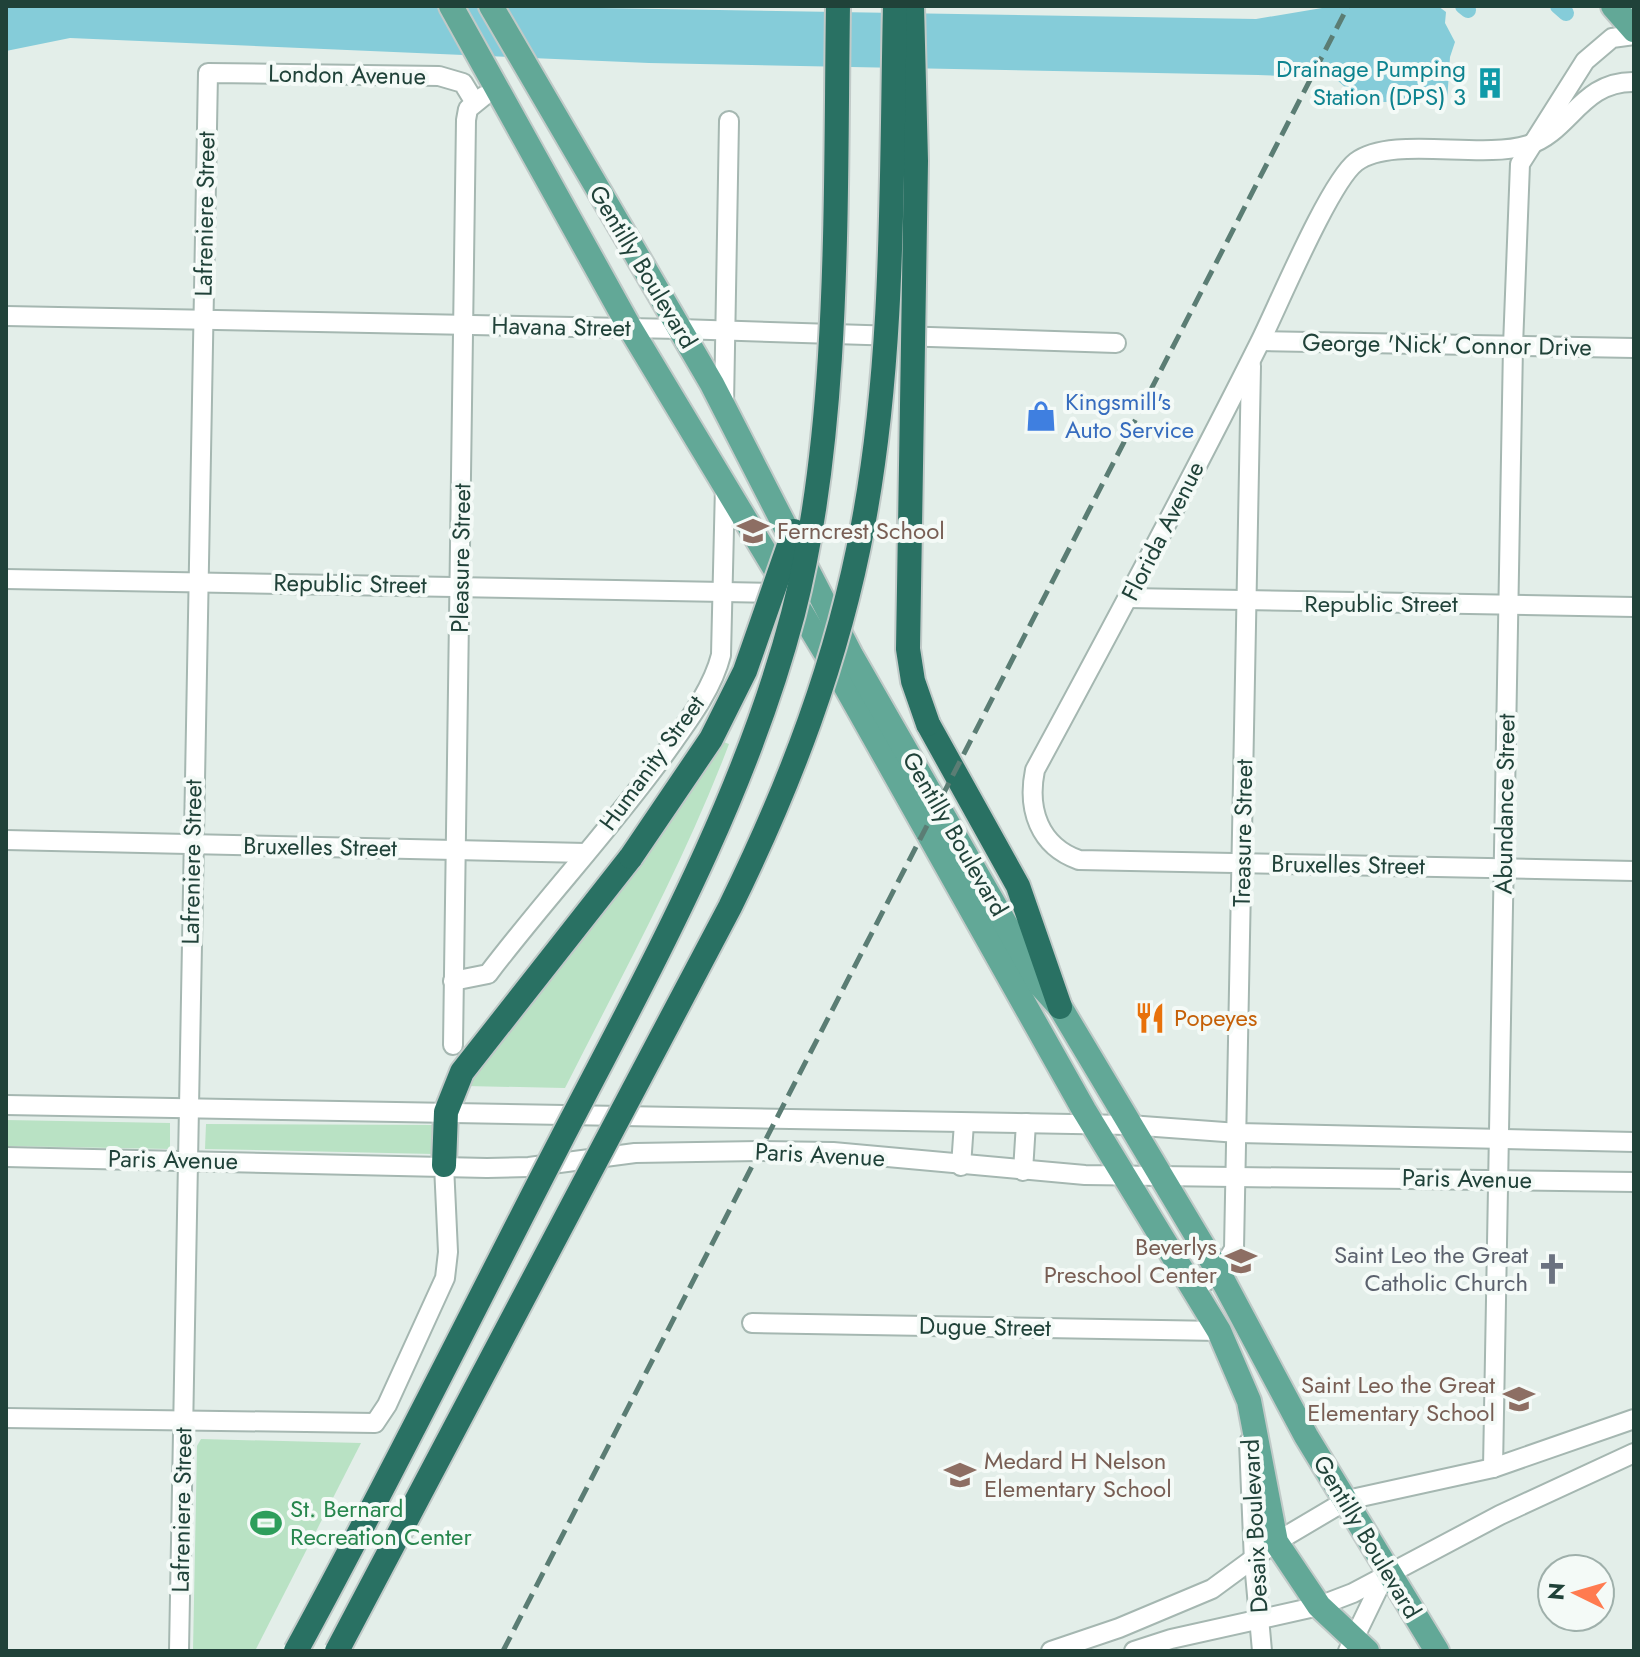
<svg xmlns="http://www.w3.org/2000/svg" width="1640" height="1657" viewBox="0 0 1640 1657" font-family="Jost,sans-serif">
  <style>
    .green { fill: #b9e2c4 }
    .water { fill: #85ccd9 }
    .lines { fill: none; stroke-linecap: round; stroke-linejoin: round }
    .canal { stroke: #85ccd9; stroke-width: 16 }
    .minor-casing { stroke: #a5b7b1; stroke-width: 22 }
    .major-casing { stroke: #c1cac8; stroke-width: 28 }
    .highway-casing { stroke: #c1cac8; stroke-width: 28 }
    .minor { stroke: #fff; stroke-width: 18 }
    .major { stroke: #62a897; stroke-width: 24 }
    .highway { stroke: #297163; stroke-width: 24 }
    .rail { stroke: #5b7d74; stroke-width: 5; stroke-dasharray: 16 8; stroke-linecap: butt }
    .highway-bridge-casing { stroke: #c1cac8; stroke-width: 28; stroke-linecap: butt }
    .highway-bridge { stroke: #297163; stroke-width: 24 }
    .labels { text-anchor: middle; stroke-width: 8; stroke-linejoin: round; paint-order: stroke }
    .culture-label { font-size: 24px; fill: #0d838f; stroke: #f4faf7; text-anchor: end }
    .street-label { font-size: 24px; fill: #204239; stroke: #f4faf7 }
    .shop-label { font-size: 24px; fill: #366cbe; stroke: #f4faf7; text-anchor: start }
    .education-label { font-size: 24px; fill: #785e54; stroke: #f4faf7; text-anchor: start }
    .food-label { font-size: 24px; fill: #c56008; stroke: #f4faf7; text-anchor: start }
    .worship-label { font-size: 24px; fill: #5b616d; stroke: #f4faf7; text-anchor: end }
    .leisure-label { font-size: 24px; fill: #27864d; stroke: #f4faf7; text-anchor: start }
  </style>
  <rect width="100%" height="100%" fill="#e3eee9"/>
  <!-- green -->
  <g class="green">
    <path d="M721 741 729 744C684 863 622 975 565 1088L466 1086Z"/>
    <path d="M6 1120 170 1123V1149L6 1146Z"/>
    <path d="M206 1124 433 1125V1154L205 1149Z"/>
    <path d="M201 1439 361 1443 255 1651H193L197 1446Z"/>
  </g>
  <!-- water -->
  <path class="water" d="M6 6H481L1256 19 1328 7 1438 6 1446 12 1445 23 1455 42 1450 57 1447 102H1361L1335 78 1258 75 649 63 70 38 6 51Z"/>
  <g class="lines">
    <!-- canal -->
    <g class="canal">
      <path d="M1463 6 1468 10"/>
      <path d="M1558 6 1566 13"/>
    </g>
    <defs>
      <g id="minor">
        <path d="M1634 82C1581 81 1570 132 1528 145 1480 160 1392 135 1356 162 1329 183 1278 306 1260 342 1188 486 1112 628 1035 770 1027 809 1039 846 1079 860L1634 871"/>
        <path d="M6 316 680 329 1116 343"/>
        <path d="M1261 341 1634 348"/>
        <path d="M724 405 729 121"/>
        <path d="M6 579 784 593"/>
        <path d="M1128 598 1634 607"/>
        <path d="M6 840 586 853"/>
        <path d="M453 981 488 974C545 899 609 831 664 755 685 725 712 691 721 655L725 486"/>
        <path d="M453 1045 466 120 468 109 484 96"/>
        <path d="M6 1105 1129 1125 1238 1133 1634 1142"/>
        <path d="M6 1157 487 1168 529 1167 635 1153 759 1151 833 1152 1085 1175 1634 1182"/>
        <path d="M961 1166 964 1123"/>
        <path d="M1023 1171 1026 1123"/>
        <path d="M1194 1289 1219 1273 1234 1249 1251 366"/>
        <path d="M752 1323 1219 1331"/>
        <path d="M6 1418 375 1423 387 1405 445 1278 448 1252 444 1165"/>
        <path d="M1249 1442 1254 1562 1262 1651"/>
        <path d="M1493 1468 1513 346 1520 164 1585 61 1612 38 1634 35"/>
        <path d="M179 1651 208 73 439 76 463 83 474 101"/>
        <path d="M1051 1651 1119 1628 1212 1589 1276 1542 1347 1500 1493 1468 1634 1419"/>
        <path d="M1134 1651 1171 1639 1319 1606 1353 1593 1500 1515 1634 1453"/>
        <path d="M1348 1651 1379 1587 1388 1576"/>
      </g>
      <g id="major">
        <path d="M451 6 630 328 842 680 1084 1110 1219 1331 1249 1401 1276 1542 1319 1606 1367 1651"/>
        <path d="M491 6 712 384 851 655 1041 986 1060 1007 1219 1273 1306 1436 1437 1651"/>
        <path d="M1613 6 1634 30"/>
      </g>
      <g id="highway">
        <path d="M928 724 1018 886 1060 1007"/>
        <path d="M444 1165 446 1112 462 1072 631 857"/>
      </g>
    </defs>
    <!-- minor casing -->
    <use href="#minor" class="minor-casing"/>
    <!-- major casing -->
    <use href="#major" class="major-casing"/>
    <!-- highway casing -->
    <use href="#highway" class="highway-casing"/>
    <!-- minor -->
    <use href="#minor" class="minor"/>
    <!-- major -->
    <use href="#major" class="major"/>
    <!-- highway -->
    <use href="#highway" class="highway"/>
    <!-- rail -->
    <path class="rail" d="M503 1651 1348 6"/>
    <defs>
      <g id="highway-bridge">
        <path d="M912 6 916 161 908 649 913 681 928 724"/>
        <path d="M631 857 711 739 745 671 794 531"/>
        <path d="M296 1651C388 1483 473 1310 561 1140 649 970 744 801 793 614 841 427 835 200 838 6"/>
        <path d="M337 1651 730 907C790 785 838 660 863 525 895 355 891 179 895 6"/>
      </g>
    </defs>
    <!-- highway-bridge casing -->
    <use href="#highway-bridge" class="highway-bridge-casing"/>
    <!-- highway-bridge -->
    <use href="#highway-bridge" class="highway-bridge"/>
  </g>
  <!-- icons -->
  <defs>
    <symbol id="building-bare" viewBox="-9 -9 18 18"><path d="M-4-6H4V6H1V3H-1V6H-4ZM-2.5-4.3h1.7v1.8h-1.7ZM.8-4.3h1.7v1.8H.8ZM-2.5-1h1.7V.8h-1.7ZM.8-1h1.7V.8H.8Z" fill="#0f9aa8" stroke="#f4faf7" stroke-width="2.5" paint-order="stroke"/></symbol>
    <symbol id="shop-bare" viewBox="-9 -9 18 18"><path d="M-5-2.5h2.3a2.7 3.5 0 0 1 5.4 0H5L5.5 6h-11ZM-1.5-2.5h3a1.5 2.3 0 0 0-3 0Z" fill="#3f7fe0" stroke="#f4faf7" stroke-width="2.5" paint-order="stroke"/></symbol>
    <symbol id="school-bare" viewBox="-9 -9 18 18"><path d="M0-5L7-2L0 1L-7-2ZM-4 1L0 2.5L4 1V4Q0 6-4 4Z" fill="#8d6e63" stroke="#f4faf7" stroke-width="2.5" paint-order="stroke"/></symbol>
    <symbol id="restaurant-bare" viewBox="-9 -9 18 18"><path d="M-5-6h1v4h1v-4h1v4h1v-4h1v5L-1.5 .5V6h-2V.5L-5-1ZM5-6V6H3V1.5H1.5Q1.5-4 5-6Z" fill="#e8710a" stroke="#f4faf7" stroke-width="2.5" paint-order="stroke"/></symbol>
    <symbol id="church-bare" viewBox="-9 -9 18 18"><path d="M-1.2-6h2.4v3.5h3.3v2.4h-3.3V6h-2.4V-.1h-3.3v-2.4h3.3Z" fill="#6b7280" stroke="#f4faf7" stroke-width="2.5" paint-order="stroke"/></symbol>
    <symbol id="stadium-bare" viewBox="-9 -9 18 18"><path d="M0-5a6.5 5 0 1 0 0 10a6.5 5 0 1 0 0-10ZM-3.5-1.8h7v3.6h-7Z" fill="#2e9e5b" stroke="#f4faf7" stroke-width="2.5" paint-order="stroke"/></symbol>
  </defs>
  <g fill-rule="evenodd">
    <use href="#building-bare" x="1468" y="61" width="44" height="44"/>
    <use href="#shop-bare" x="1019" y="394" width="44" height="44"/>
    <use href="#school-bare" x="731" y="509" width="44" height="44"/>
    <use href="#restaurant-bare" x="1128" y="996" width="44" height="44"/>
    <use href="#school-bare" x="1219" y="1239" width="44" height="44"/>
    <use href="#church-bare" x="1530" y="1247" width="44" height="44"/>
    <use href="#school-bare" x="1497" y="1377" width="44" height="44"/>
    <use href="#school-bare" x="938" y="1453" width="44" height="44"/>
    <use href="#stadium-bare" x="244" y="1501" width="44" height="44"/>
  </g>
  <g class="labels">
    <!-- culture labels -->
    <g class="culture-label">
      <text x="1466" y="77">Drainage Pumping<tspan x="1466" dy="28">Station (DPS) 3</tspan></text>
    </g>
    <!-- street labels -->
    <g class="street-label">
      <text transform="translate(347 75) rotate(1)" y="8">London Avenue</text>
      <text transform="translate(205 214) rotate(-89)" y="8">Lafreniere Street</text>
      <text transform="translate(643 267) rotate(59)" y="8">Gentilly Boulevard</text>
      <text transform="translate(561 327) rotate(1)" y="8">Havana Street</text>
      <text transform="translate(1447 345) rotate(1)" y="8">George 'Nick' Connor Drive</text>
      <text transform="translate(1163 531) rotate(-63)" y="8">Florida Avenue</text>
      <text transform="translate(461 558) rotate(-89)" y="8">Pleasure Street</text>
      <text transform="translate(350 584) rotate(1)" y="8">Republic Street</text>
      <text x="1381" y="612">Republic Street</text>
      <text transform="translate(652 763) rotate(-54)" y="8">Humanity Street</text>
      <text transform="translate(1505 804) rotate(-89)" y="8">Abundance Street</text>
      <text transform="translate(1243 833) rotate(-89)" y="8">Treasure Street</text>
      <text transform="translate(955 834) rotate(60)" y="8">Gentilly Boulevard</text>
      <text transform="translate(320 847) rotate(1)" y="8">Bruxelles Street</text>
      <text transform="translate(192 862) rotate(-89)" y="8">Lafreniere Street</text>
      <text transform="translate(1348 865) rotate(1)" y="8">Bruxelles Street</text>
      <text transform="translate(820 1155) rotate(3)" y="8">Paris Avenue</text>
      <text transform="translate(173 1160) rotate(1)" y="8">Paris Avenue</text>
      <text transform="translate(1467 1179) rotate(1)" y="8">Paris Avenue</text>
      <text transform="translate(985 1327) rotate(1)" y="8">Dugue Street</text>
      <text transform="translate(182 1510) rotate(-89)" y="8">Lafreniere Street</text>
      <text transform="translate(1255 1526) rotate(-93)" y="8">Desaix Boulevard</text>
      <text transform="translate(1367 1537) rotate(59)" y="8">Gentilly Boulevard</text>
    </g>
    <!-- shop labels -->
    <g class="shop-label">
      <text x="1065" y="410">Kingsmill's<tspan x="1065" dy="28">Auto Service</tspan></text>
    </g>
    <!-- education labels -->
    <g class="education-label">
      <text x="777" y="539">Ferncrest School</text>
      <text x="1217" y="1255" text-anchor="end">Beverlys<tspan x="1217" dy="28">Preschool Center</tspan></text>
      <text x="1495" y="1393" text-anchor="end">Saint Leo the Great<tspan x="1495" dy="28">Elementary School</tspan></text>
      <text x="984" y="1469">Medard H Nelson<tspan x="984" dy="28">Elementary School</tspan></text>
    </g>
    <!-- food labels -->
    <g class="food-label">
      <text x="1174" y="1026">Popeyes</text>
    </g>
    <!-- worship labels -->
    <g class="worship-label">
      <text x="1528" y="1263">Saint Leo the Great<tspan x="1528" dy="28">Catholic Church</tspan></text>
    </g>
    <!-- leisure labels -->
    <g class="leisure-label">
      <text x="290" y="1517">St. Bernard<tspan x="290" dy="28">Recreation Center</tspan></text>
    </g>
  </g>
  <!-- border -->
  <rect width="1640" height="1657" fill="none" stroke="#204239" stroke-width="16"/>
  <!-- north arrow -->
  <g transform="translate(1576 1593) rotate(275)"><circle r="38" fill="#f4faf7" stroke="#9fb0ab" stroke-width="2"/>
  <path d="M0-6L14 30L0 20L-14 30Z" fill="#ff7b50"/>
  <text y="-12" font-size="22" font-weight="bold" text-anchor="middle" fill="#204239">N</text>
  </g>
</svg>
